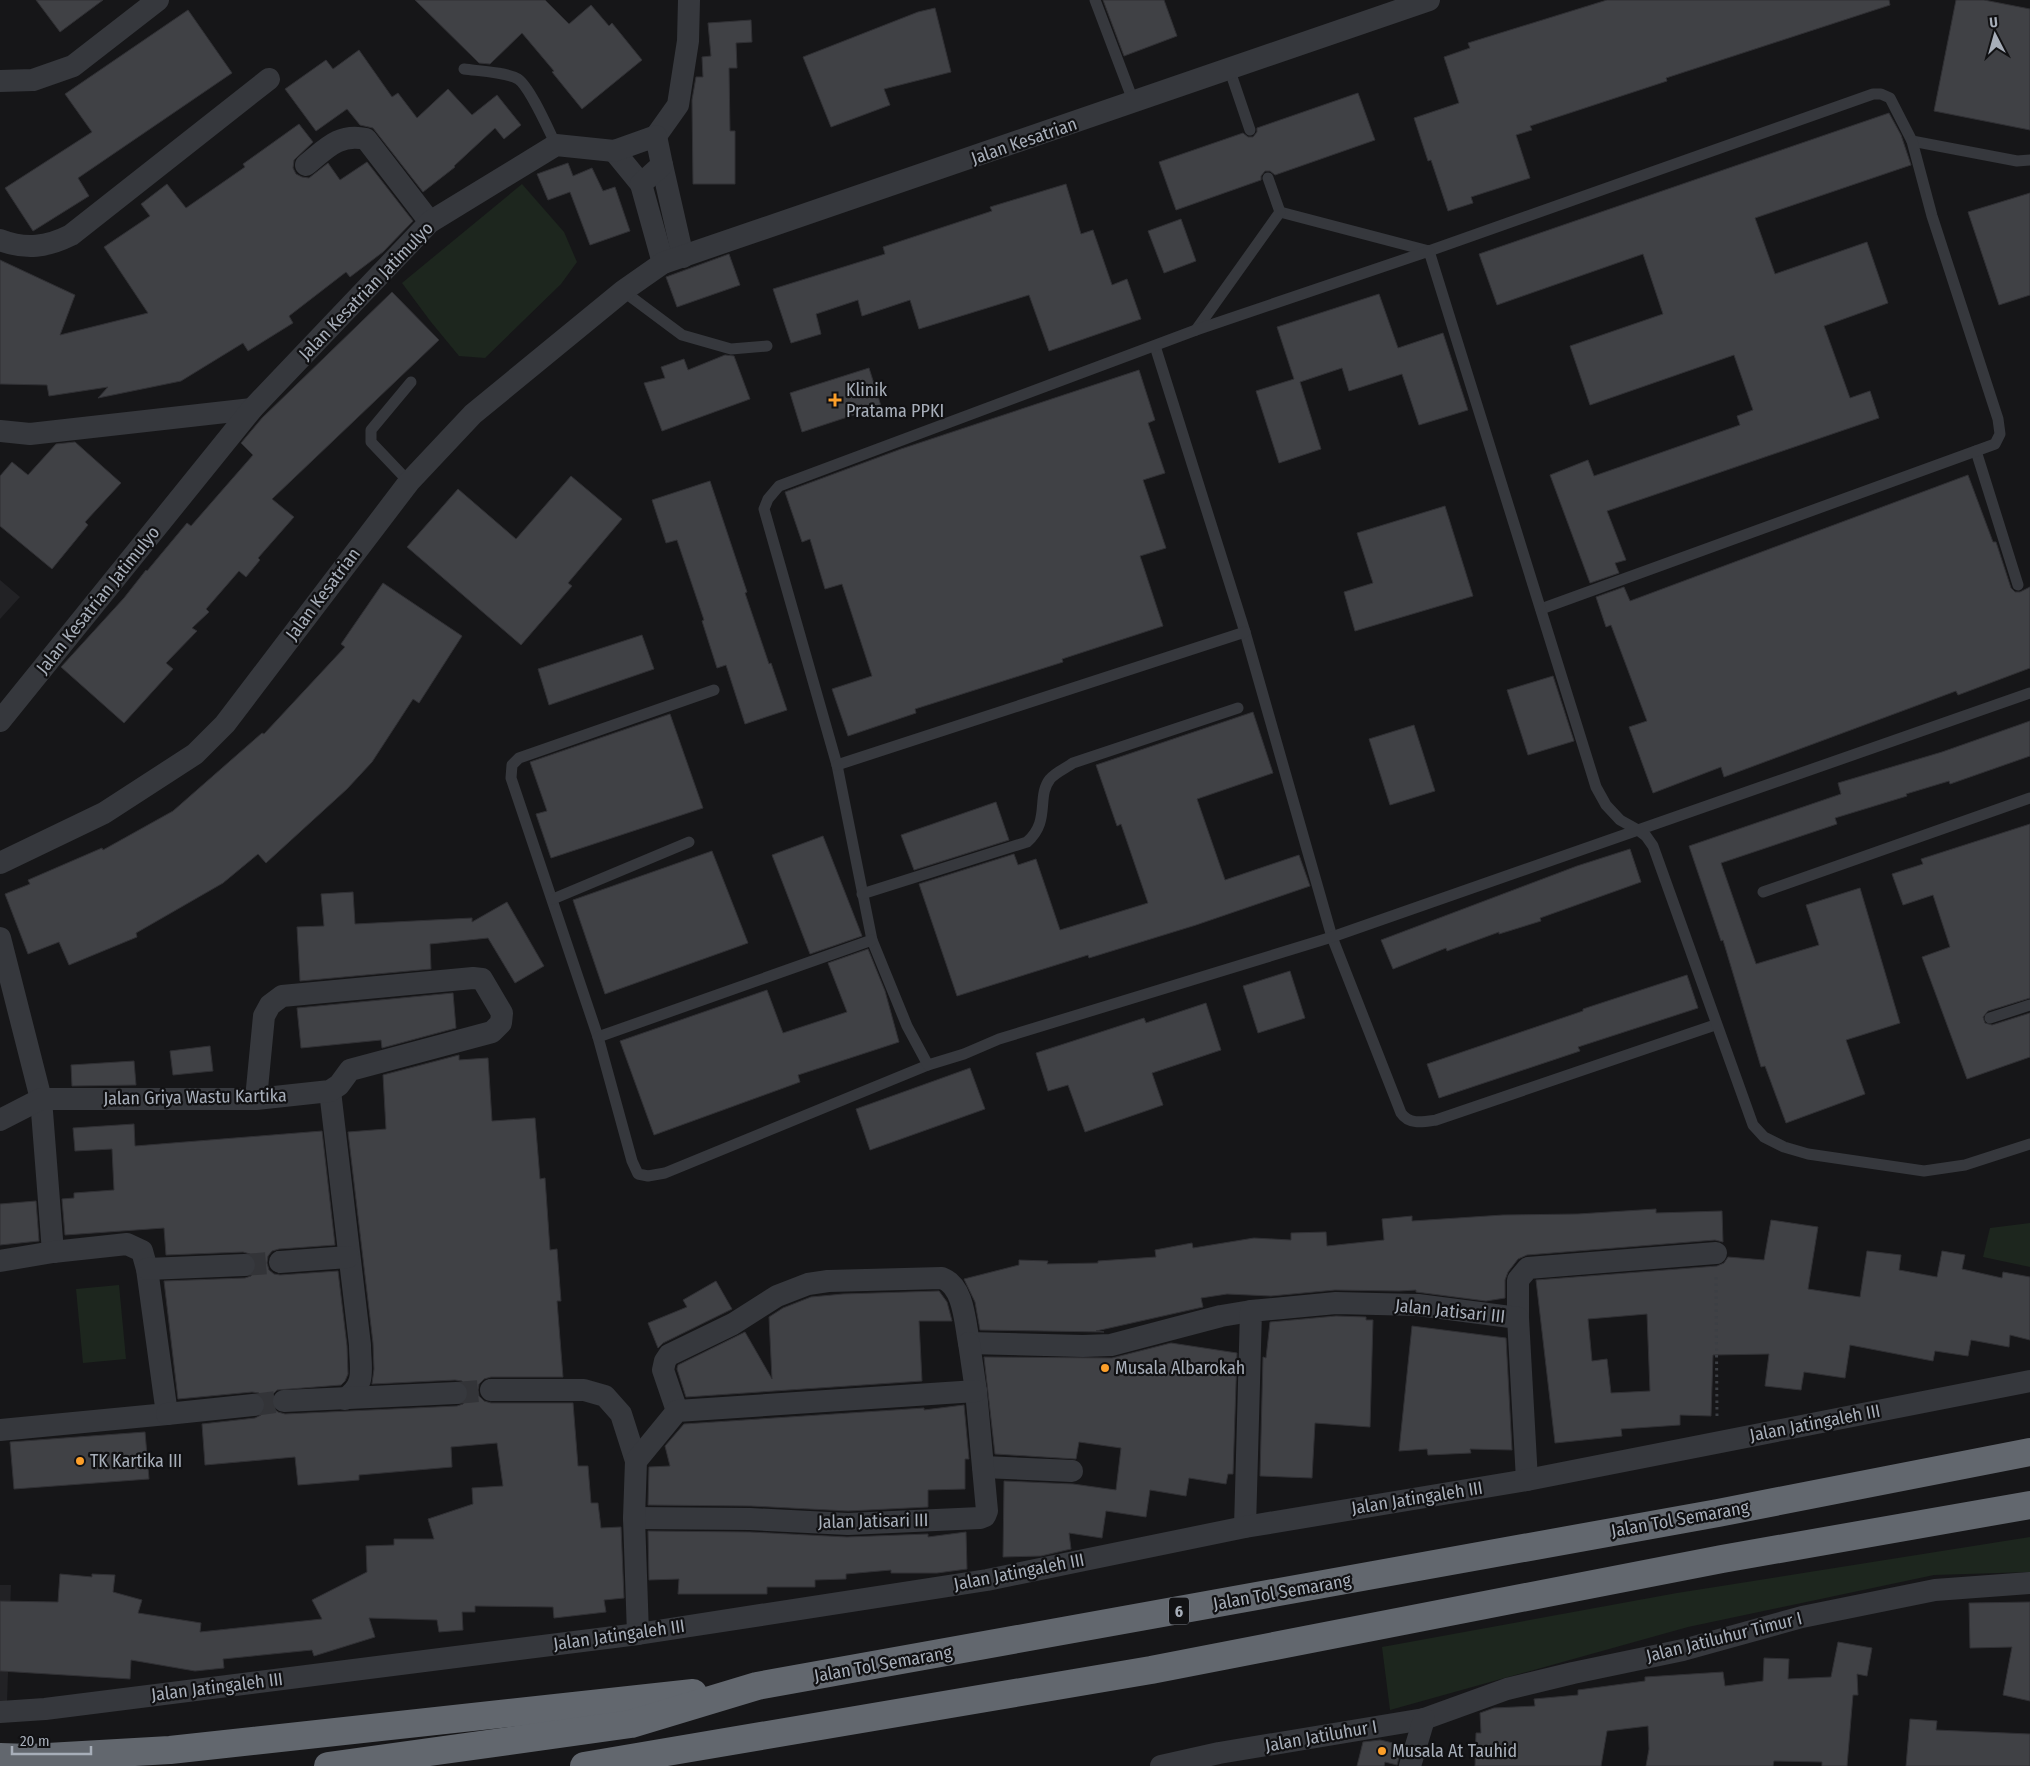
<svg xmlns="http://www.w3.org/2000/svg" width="2030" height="1766" viewBox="0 0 2030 1766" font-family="'Fira Sans Condensed',sans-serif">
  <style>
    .built { fill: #222225 }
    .green { fill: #1d261e }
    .building { fill: #404145; stroke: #303034; fill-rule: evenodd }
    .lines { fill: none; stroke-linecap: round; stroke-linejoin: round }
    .street-tunnel { stroke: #333438; stroke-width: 22; stroke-dasharray: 22 11; stroke-linecap: butt }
    .path { stroke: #3c3f44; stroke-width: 3; stroke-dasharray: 2.5 4; stroke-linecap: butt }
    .lane { stroke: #36383d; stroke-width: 11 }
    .street { stroke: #36383d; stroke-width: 22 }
    .highway { stroke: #62676e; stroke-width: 28 }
    .poi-dot { fill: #fc9f2a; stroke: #111113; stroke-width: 2 }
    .labels { text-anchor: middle; stroke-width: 4.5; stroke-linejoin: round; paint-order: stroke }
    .shield { fill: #111113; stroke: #7a7f87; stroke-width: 1 }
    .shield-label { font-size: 16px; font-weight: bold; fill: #a7aeb9 }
    .street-label { font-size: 18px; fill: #a7aeb9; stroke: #111113 }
    .poi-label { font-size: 18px; fill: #a7aeb9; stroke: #111113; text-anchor: start }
  </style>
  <rect width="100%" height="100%" fill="#161618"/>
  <!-- built -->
  <g class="built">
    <path d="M0 580 20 597 0 619Z"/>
    <path d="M0 1585H11L7 1703H0Z"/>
  </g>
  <!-- green -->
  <g class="green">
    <path d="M522 184 564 232 577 262 561 284 485 358 459 356 431 322 402 283Z"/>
    <path d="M2030 1223V1267L1983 1257 1990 1228Z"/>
    <path d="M119 1285 126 1359 83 1363 76 1289Z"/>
    <path d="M2030 1537V1572L1934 1575 1688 1627 1390 1710 1382 1647 1677 1593Z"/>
  </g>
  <!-- building -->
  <g class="building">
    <path d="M36 0H103L60 32Z"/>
    <path d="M415 0H545L569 24 591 5 609 26 612 23 642 60 582 109 552 72 554 71 522 33 490 64 479 63Z"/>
    <path d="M1103 0H1164L1177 36 1124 56Z"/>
    <path d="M1607 0H1889L1890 5 1666 78 1667 81 1530 126 1532 130 1516 135 1530 178 1471 197 1473 203 1448 211 1431 160 1428 161 1414 118 1459 103 1444 57 1470 48 1468 43Z"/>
    <path d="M1956 0H1984L2030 9V130L1934 111Z"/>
    <path d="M935 8 951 72 884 89 890 105 831 127 803 57 918 12Z"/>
    <path d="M188 10 232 73 78 178 89 196 33 231 5 188 92 132 65 94Z"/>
    <path d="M751 20 752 42 736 43 737 68H729L730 131H735V184H693L692 100 696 77H703L702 57 711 56 708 23Z"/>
    <path d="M359 50 392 97 398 93 417 118 448 89 472 115 497 95 521 125 504 139 495 128 454 166 455 167 423 192 373 128 360 125 347 109 316 131 285 89 326 60 333 69Z"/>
    <path d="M1358 93 1375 140 1275 175 1270 171H1265L1261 176V180L1176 210 1159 162 1243 133 1248 137H1253L1257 132V128Z"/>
    <path d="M1889 113 1901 135 1911 165 1755 218 1775 274 1867 242 1888 303 1824 326 1850 398 1870 391 1879 418 1607 511 1626 560 1615 563 1619 573 1590 583 1550 475 1588 460 1594 476 1740 425 1737 416 1753 410 1734 355 1590 405 1570 346 1663 314 1643 254 1497 305 1479 254Z"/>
    <path d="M299 124 313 142 294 160 293 168 296 174 302 177 309 178 328 163 340 180 367 162 413 221 383 252 350 277 346 272 289 316 293 323 248 351 243 343 181 381 98 398 108 387 49 396 47 385 0 384V260L75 295 60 335 148 313 104 247 150 216 141 204 167 184 186 208 245 167 243 164Z"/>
    <path d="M568 163 573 176 592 168 603 191 615 187 630 231 590 245 570 192 548 200 537 174Z"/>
    <path d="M1066 184 1081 234 1093 230 1112 285 1127 279 1141 319 1049 351 1029 295 919 329 910 300 862 316 858 300 816 314 821 334 791 343 773 289 885 254 883 247 992 211 990 207Z"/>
    <path d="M2030 193V295L1999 305 1968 212Z"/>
    <path d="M1181 219 1196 261 1164 273 1148 231Z"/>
    <path d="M729 254 740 285 677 307 666 277Z"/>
    <path d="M392 292 439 340 272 499 294 517 258 558 260 560 246 577 239 571 206 609 209 612 192 628 197 631 166 663 173 669 124 723 61 667 124 598 146 570 147 571 187 523 191 526 253 455 241 443 262 418Z"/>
    <path d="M1379 294 1398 348 1443 333 1468 410 1419 425 1402 374 1349 391 1342 368 1300 382 1321 449 1279 463 1256 391 1294 379 1277 327Z"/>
    <path d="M725 355 734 356 750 399 662 431 644 383 665 378 661 367 684 359 688 370Z"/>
    <path d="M869 368 881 406 802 432 790 393Z"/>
    <path d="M1139 370 1155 420 1148 423 1165 473 1143 480 1166 548 1140 556 1163 626 1062 659 1063 662 915 709 916 713 848 736 832 689 872 676 842 584 825 589 810 539 802 542 785 492 901 449Z"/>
    <path d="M75 442 121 483 85 522 88 525 52 569 0 526V476L12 462 28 475 56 444Z"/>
    <path d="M1968 475 1993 542H1996L2011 588 2015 592H2020L2030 587V668L1958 695 1956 691 1724 777 1721 767 1653 793 1629 727 1647 721 1611 625 1606 627 1596 597 1624 587 1630 601Z"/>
    <path d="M571 476 622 519 568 583 572 586 521 645 407 547 458 489 516 539Z"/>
    <path d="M710 481 747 592 745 593 769 664 771 663 787 710 745 724 726 665 717 668 702 621 704 620 677 540 666 543 652 500Z"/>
    <path d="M1445 506 1473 596 1355 631 1344 592 1373 583 1357 533Z"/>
    <path d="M383 583 462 636 419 703 413 699 372 762 347 789 266 863 258 854 223 883 136 933 137 937 69 965 59 942 28 954 5 894 30 884 28 880 102 848 103 850 173 811 262 733 264 734 345 647 341 644Z"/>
    <path d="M642 635 654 669 549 705 538 669Z"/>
    <path d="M1553 676 1574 741 1528 755 1507 690Z"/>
    <path d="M1253 712 1273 773 1197 799 1225 880 1299 855 1310 886 1196 925 1089 958 1088 955 957 996 919 884 1014 854 1018 865 1036 859 1060 930 1148 903 1121 824 1117 826 1096 765Z"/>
    <path d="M670 714 703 808 551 858 536 814 547 811 530 762Z"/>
    <path d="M2030 721V756L1950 784 1949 781 1906 794 1907 796 1835 818 1837 824 1721 863 1756 964 1819 945 1806 905 1860 888 1900 1023 1846 1040 1865 1094 1786 1123 1765 1066 1761 1067 1723 940 1721 941 1689 846 1841 794 1838 783 1942 752Z"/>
    <path d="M1414 725 1435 791 1390 805 1369 739Z"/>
    <path d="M996 802 1009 840 914 870 901 835Z"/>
    <path d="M2030 824V998L1988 1011 1983 1017 1985 1023 1992 1025 2030 1013V1057L1967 1079 1922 957 1950 947 1933 895 1903 905 1892 874 1923 864 1921 859Z"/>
    <path d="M823 836 862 936 810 954 772 855Z"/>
    <path d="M1630 849 1641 882 1540 918 1541 921 1499 934V932L1447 951 1446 948 1393 969 1381 940 1577 866Z"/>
    <path d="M712 851 748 943 605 994 573 900Z"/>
    <path d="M353 892 355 924 472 918V922L507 902 544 966 515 983 488 938 430 944 431 969 300 981 297 927 324 926 321 894Z"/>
    <path d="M868 949 885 991 899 1042 798 1075 800 1082 654 1135 620 1041 767 990 783 1033 847 1012 828 963Z"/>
    <path d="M1290 971 1305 1018 1258 1033 1243 986Z"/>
    <path d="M1687 975 1698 1008 1578 1047 1580 1051 1439 1098 1427 1064 1583 1011V1009Z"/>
    <path d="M453 993 456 1028 382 1048 381 1040 301 1048 297 1008Z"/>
    <path d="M1206 1003 1221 1050 1152 1073 1163 1105 1085 1132 1068 1085 1048 1091 1036 1053 1144 1018 1146 1023Z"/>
    <path d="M210 1046 213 1071 173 1075 170 1051Z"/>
    <path d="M459 1055V1060L488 1058 492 1121 535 1118 540 1179 545 1178 550 1250 557 1249 561 1301H557L563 1377H491L484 1379 479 1384 478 1390 479 1396 484 1401 491 1403H573L578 1466H588L591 1503H598L601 1528 621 1527 624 1598 604 1600 606 1612 554 1618 553 1607 475 1606V1612H462L463 1630 439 1632 437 1620 369 1618 375 1637 314 1656 312 1650 223 1659 224 1668 195 1671 131 1660 130 1679 0 1671V1601L58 1602 60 1574 92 1577V1574L115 1575 113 1592 142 1600 138 1613 201 1623 200 1632 322 1619 312 1600 367 1572 366 1546 394 1545V1539H434L428 1519 473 1504 472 1488 503 1486 497 1443 451 1447 452 1467 359 1475V1480L298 1485 295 1457 205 1465 202 1424 255 1418 261 1415 265 1411 266 1403 263 1397 259 1393 252 1392 178 1399 164 1281 245 1278 251 1276 255 1271 257 1265 255 1258 250 1254 243 1252 166 1255 164 1228 65 1235 62 1199 74 1198V1193L114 1190 112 1149 75 1151 73 1128 134 1124 135 1146 322 1131 335 1245 279 1249 272 1251 268 1256 267 1263 269 1270 274 1274 280 1275 338 1271 347 1346 348 1374 345 1381 341 1385 277 1390 272 1395 271 1401 273 1408 278 1412 285 1414 457 1406 463 1404 467 1399 469 1393 467 1386 462 1381 455 1380 372 1384 374 1369 373 1343 348 1132 386 1129 383 1075Z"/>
    <path d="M134 1061 136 1085 72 1086 71 1065Z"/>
    <path d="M970 1068 985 1109 870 1150 856 1109Z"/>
    <path d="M36 1201 39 1241 0 1245V1204Z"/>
    <path d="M1656 1209V1213L1722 1211 1723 1242 1715 1240 1527 1255 1518 1259 1508 1272 1505 1280V1298L1486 1301 1416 1292V1290L1399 1291 1335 1290 1271 1296 1227 1294 1201 1298 1203 1307 1096 1331 1104 1332 980 1330 975 1302 964 1279 1019 1265V1260L1048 1261 1047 1264 1098 1263V1261L1156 1257 1155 1250 1192 1243 1193 1248 1254 1238 1291 1240V1233L1326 1232 1327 1246 1384 1240 1382 1219 1412 1216V1221L1503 1215 1578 1214Z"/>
    <path d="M1771 1220 1818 1227 1808 1289 1860 1297 1867 1251 1901 1255 1899 1270 1937 1277 1942 1251 1965 1255 1962 1269 2002 1278 2003 1272 2030 1277V1340L2010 1335 2009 1347 1971 1340 1968 1356 1935 1351 1933 1361 1850 1345 1845 1378 1804 1372 1801 1390 1765 1386 1769 1354 1713 1355 1711 1416 1680 1415V1425L1621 1429 1622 1436 1555 1443 1536 1280 1717 1266 1724 1263 1728 1257 1764 1260ZM1647 1314 1650 1391 1611 1393 1607 1359 1592 1361 1588 1319Z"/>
    <path d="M716 1281 732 1309 663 1343 658 1348 648 1323 687 1307 683 1300Z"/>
    <path d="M939 1291 947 1302 952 1321H919L922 1381 686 1397 677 1369 678 1365 745 1332 772 1379 769 1317 783 1308 811 1297 843 1294Z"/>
    <path d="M1336 1316 1366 1317V1320H1373L1370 1427 1315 1423 1312 1478 1260 1476 1263 1357 1266 1358 1270 1322Z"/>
    <path d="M1412 1326 1506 1338 1512 1450 1470 1449 1471 1453 1428 1455 1427 1449 1399 1451Z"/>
    <path d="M1171 1343 1237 1353 1233 1474H1228L1226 1484 1189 1478 1186 1496 1150 1490 1146 1517 1106 1511 1102 1538 1069 1533 1071 1549 1041 1556 1003 1557 1004 1481 1073 1484 1116 1490 1121 1448 1079 1442 1076 1459 995 1454 984 1357 1112 1358Z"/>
    <path d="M964 1405 969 1459H965V1489L928 1490V1507L848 1511 751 1506 648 1505 649 1467 670 1466 665 1446 684 1424 924 1408V1410Z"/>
    <path d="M145 1432 149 1479 14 1489 10 1442Z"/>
    <path d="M648 1531 750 1532 847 1537 928 1534V1537L966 1532 967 1569 937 1573H891V1570L846 1574V1579L815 1580V1587H767V1594H678L679 1579 649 1580Z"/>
    <path d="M2030 1602V1701L2003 1695 2012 1647 1970 1648 1969 1603Z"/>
    <path d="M1838 1642 1872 1648 1867 1676 1857 1674 1858 1695H1853L1847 1766H1822V1762L1774 1761 1773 1766H1646L1649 1749 1648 1726 1607 1731 1601 1766H1475L1476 1733H1481L1480 1713 1494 1708 1535 1706 1534 1699 1578 1695V1690L1645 1681V1677L1723 1672 1725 1686 1763 1681 1764 1658 1789 1659 1788 1679 1831 1677Z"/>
    <path d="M1910 1719 1937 1721 1936 1730 2030 1734V1766H1906Z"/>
    <path d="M1380 1740 1402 1745 1397 1765 1385 1762 1384 1766H1357L1363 1742Z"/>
  </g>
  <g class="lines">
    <!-- street-tunnel -->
    <g class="street-tunnel">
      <path d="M244 1265 280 1262"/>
      <path d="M456 1393 491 1390"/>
      <path d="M253 1405 284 1401"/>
    </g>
    <!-- path -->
    <path class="path" d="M1716 1277 1717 1418"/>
    <!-- lane -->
    <g class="lane">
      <path d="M1095 0 1134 103"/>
      <path d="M1229 68 1250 130"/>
      <path d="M464 69C478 71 506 72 518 79 530 87 549 131 556 145"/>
      <path d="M1280 212 1429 251 1873 94H1881L1890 98 1912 141 2017 161 2030 160"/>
      <path d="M623 291 682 335 731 349 767 346"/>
      <path d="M1196 330 1280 212 1268 178"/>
      <path d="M1155 346 1245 632 1332 937 1401 1113C1409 1125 1423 1122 1436 1120L1715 1025"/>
      <path d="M1976 451 2018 585"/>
      <path d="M409 482 371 442V430L411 382"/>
      <path d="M1541 609 1995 444 2000 434 1998 419 1932 216 1912 141"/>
      <path d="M714 690 519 758 512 765 511 778 598 1037 632 1161 638 1174 648 1176 665 1173 928 1065"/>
      <path d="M2030 693 1332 937 999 1039 964 1054 928 1065 907 1026 872 940 837 765 764 509 768 499 779 486 1196 330 1429 251 1596 787 1606 805 1620 820 1638 830 1646 836 1653 846 1753 1125 1764 1137 1784 1147 1808 1154 1924 1171 1965 1165 2030 1144"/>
      <path d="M837 765 1245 632"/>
      <path d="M1763 892 2030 798"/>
      <path d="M862 894 1027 842C1051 821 1036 797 1050 779 1056 772 1066 768 1073 763L1238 708"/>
      <path d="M553 899 689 842"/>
      <path d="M1990 1018 2030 1005"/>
      <path d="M598 1037 872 940"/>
    </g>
    <!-- street -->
    <g class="street">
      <path d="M0 81 33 80 73 66 158 0"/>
      <path d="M656 136 678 105 688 41 689 0"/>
      <path d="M614 151 641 184"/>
      <path d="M306 165C326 149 338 133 366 139L430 222"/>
      <path d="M662 165 683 257"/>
      <path d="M0 240C26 250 47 247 71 235L269 79"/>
      <path d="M0 431 30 434 252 409"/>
      <path d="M0 721 252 409 430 222 556 145 614 151 656 136 662 165 641 184 663 263"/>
      <path d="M0 863 104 813 195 754 225 724 409 482 473 414 623 291 663 263 1429 0"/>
      <path d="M0 938 41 1099 53 1252"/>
      <path d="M330 1091 360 1345C360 1369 367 1384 345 1399"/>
      <path d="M0 1120 41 1099H256L330 1091 339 1085 350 1070 492 1032 501 1023 502 1013 482 979 473 978 282 996 270 1005 264 1016 256 1099"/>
      <path d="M0 1261 53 1252 127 1244 142 1251 147 1269 167 1414 0 1430"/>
      <path d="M280 1262 348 1257"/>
      <path d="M147 1269 244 1265"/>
      <path d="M1518 1318V1280L1528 1268 1716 1253"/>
      <path d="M491 1390H584L605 1396 621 1414 636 1461"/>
      <path d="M284 1401 456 1393"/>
      <path d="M677 1411 663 1370 665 1361 669 1355 733 1324 777 1296 808 1284 828 1281 942 1278C964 1286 965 1323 969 1343L1083 1346 1111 1345 1221 1316 1251 1311"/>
      <path d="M167 1414 253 1405"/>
      <path d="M983 1467 1072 1471"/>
      <path d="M634 1518 750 1519 848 1524 980 1518 985 1516 987 1511 976 1391 969 1343"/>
      <path d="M1245 1527 1251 1311 1336 1303 1418 1305 1518 1318 1527 1480"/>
      <path d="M638 1634 634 1518 636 1461 677 1411 976 1391"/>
      <path d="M0 1712 45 1709 638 1634 987 1580 1245 1527 1527 1480 2030 1381"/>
      <path d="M1161 1766 1219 1753 1424 1719 1507 1689 1573 1673 1683 1650 1802 1617 1935 1590 2030 1583"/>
      <path d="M1410 1766 1424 1719"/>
    </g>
    <!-- highway -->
    <g class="highway">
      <path d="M0 1757 30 1758 170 1750 693 1693"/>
      <path d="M328 1766 631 1724 757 1686 1718 1513 2030 1452"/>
      <path d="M584 1766 1151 1670 1722 1559 2030 1505"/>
    </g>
  </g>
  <!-- markers -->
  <g class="poi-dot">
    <path d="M832.5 392.5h5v5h5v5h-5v5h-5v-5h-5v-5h5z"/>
    <circle cx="1105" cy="1368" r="5"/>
    <circle cx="80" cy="1461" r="5"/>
    <circle cx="1382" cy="1751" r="5"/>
  </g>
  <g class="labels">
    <!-- shield labels -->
    <rect class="shield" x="1169" y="1597.5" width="20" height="27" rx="4"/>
    <g class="shield-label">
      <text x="1179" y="1617">6</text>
    </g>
    <!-- street labels -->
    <g class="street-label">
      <text transform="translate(1024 141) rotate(-19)" y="6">Jalan Kesatrian</text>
      <text transform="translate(366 291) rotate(-46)" y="6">Jalan Kesatrian Jatimulyo</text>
      <text transform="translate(323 594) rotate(-53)" y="6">Jalan Kesatrian</text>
      <text transform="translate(98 600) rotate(-51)" y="6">Jalan Kesatrian Jatimulyo</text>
      <text transform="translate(195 1097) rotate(-1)" y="6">Jalan Griya Wastu Kartika</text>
      <text transform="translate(1450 1311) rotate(6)" y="6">Jalan Jatisari III</text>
      <text transform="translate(1815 1423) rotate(-11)" y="6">Jalan Jatingaleh III</text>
      <text transform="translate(1417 1498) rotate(-9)" y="6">Jalan Jatingaleh III</text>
      <text transform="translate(1680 1519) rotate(-10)" y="6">Jalan Tol Semarang</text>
      <text transform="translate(873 1521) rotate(-1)" y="6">Jalan Jatisari III</text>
      <text transform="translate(1019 1572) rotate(-11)" y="6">Jalan Jatingaleh III</text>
      <text transform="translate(1282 1592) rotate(-10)" y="6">Jalan Tol Semarang</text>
      <text transform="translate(619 1635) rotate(-8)" y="6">Jalan Jatingaleh III</text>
      <text transform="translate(1724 1637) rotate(-14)" y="6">Jalan Jatiluhur Timur I</text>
      <text transform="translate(883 1664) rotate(-10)" y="6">Jalan Tol Semarang</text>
      <text transform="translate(217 1687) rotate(-7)" y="6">Jalan Jatingaleh III</text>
      <text transform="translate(1321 1736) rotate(-10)" y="6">Jalan Jatiluhur I</text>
    </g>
    <!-- poi labels -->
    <g class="poi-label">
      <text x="846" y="396">Klinik<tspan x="846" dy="21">Pratama PPKI</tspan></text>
      <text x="1115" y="1374">Musala Albarokah</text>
      <text x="90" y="1467">TK Kartika III</text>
      <text x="1392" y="1757">Musala At Tauhid</text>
    </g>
  </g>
  <!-- north arrow -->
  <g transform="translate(1995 35) rotate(354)" stroke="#111113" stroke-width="4" paint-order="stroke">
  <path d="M0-4L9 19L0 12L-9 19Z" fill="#a7aeb9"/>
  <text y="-8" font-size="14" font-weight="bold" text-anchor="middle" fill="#a7aeb9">U</text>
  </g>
  <!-- scale -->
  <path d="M12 1746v8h79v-8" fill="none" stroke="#a7aeb9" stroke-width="2.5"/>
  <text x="20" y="1746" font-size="15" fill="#a7aeb9" stroke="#111113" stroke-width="4" paint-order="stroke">20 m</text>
</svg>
